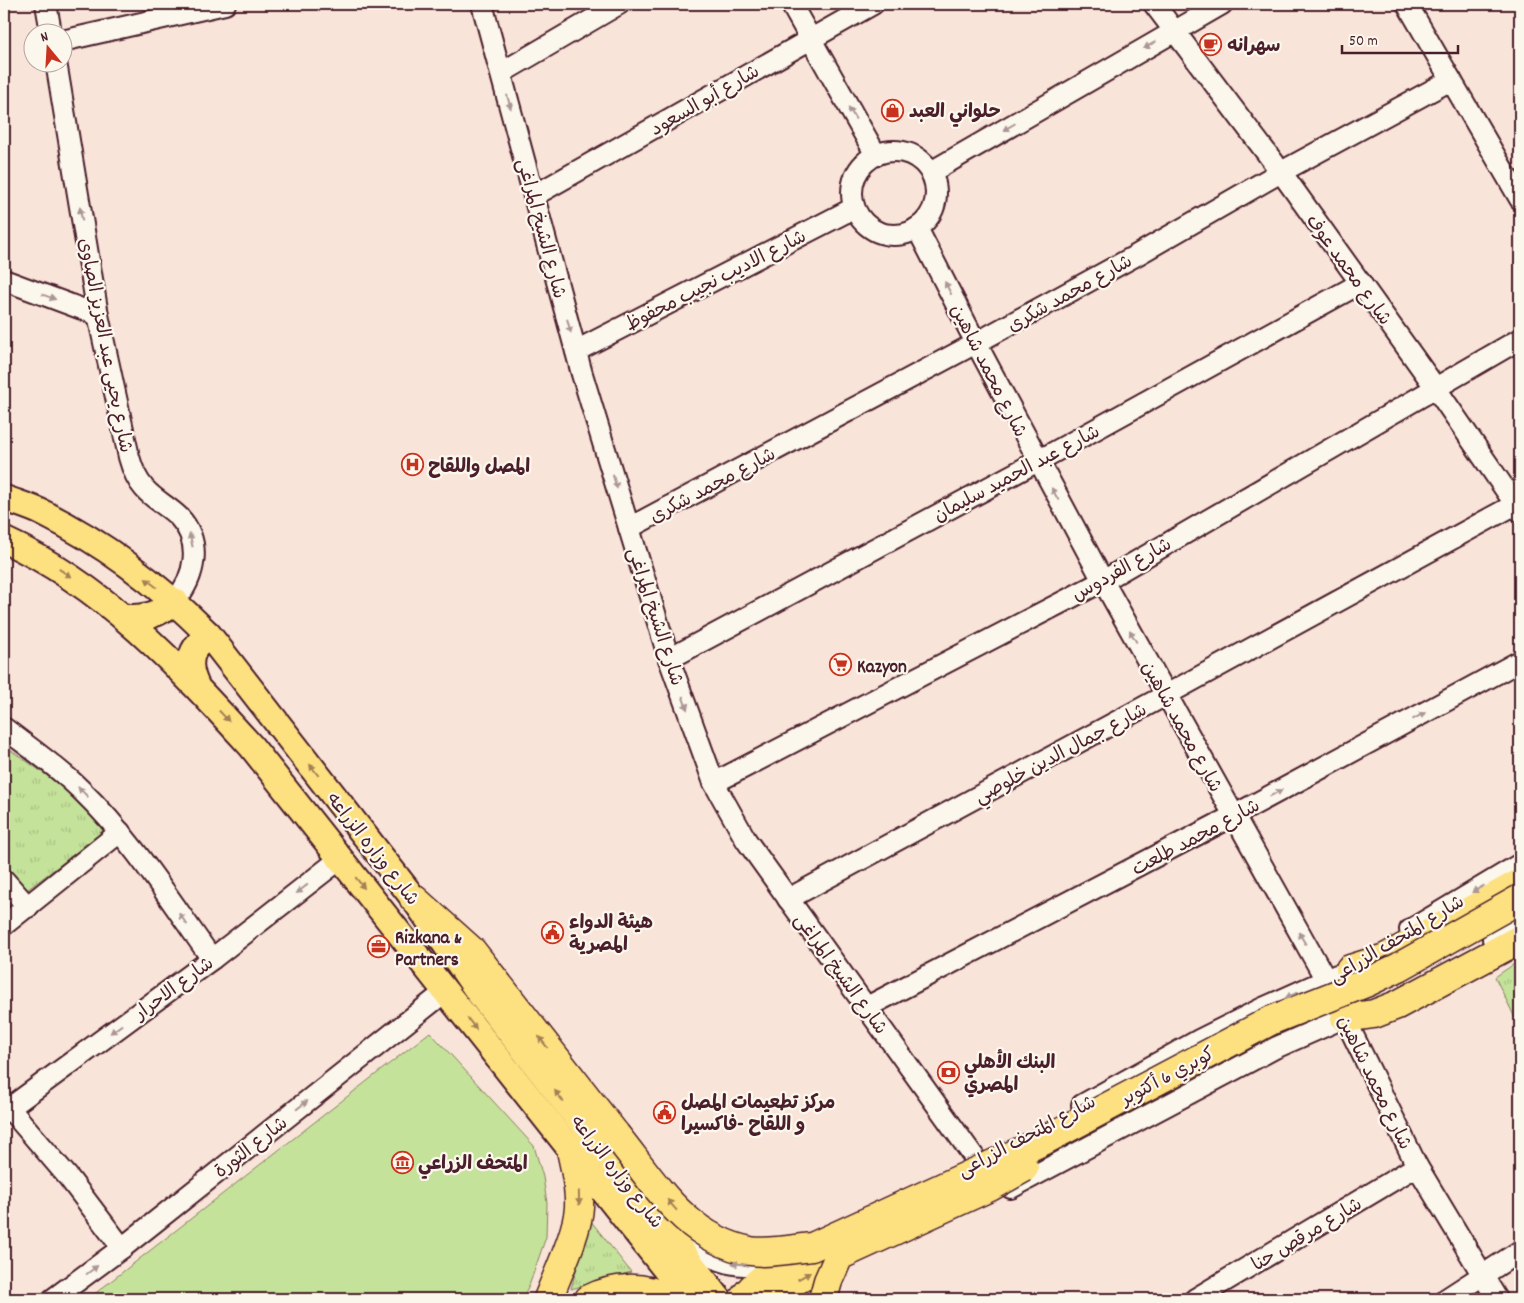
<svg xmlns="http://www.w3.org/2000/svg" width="1524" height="1303" viewBox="0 0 1524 1303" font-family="Dekko,'Playpen Sans Arabic',sans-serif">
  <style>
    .grass { fill: url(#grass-tufts); stroke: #878062 }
    .park { fill: #c4e299; stroke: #878062 }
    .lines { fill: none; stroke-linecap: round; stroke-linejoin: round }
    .minor-casing { stroke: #4a1f2b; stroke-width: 24 }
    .major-casing { stroke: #4a1f2b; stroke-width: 29 }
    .highway-casing { stroke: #4a1f2b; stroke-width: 31 }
    .minor { stroke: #fbf7ec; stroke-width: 20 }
    .major { stroke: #fde080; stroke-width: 25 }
    .highway { stroke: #fde080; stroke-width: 28 }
    .highway-bridge-casing { stroke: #4a1f2b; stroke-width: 31; stroke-linecap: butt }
    .highway-bridge { stroke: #fde080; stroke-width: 28 }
    .oneway { fill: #ab9695 }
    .oneway2 { fill: #a48056 }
    .labels { text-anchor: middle; stroke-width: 4.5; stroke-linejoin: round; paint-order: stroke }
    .poi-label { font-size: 19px; font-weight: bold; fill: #4a1f2b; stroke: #fbf7ec; text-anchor: start }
    .street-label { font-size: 19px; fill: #4a1f2b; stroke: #fbf7ec }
  </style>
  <defs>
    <pattern id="grass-tufts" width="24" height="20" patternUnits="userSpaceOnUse" patternTransform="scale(1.25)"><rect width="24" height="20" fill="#c4e299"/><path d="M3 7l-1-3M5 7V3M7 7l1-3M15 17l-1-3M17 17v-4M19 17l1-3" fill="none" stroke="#aac184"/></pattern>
  </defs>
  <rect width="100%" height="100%" fill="#f9e4d9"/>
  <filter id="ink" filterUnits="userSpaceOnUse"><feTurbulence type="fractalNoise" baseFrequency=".02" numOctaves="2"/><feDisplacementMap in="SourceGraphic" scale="10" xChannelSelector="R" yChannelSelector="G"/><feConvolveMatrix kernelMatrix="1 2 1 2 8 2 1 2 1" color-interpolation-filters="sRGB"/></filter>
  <g filter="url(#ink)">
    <!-- grass -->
    <g class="grass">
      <path d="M4 746C30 763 56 781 79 802 88 811 96 822 105 831L27 890 4 863Z"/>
      <path d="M1520 960V1028L1495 977Z"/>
      <path d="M590 1220 631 1272 571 1289Z"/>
    </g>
    <!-- park -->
    <path class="park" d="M430 1032 534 1146 543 1177 547 1203 546 1237 530 1283 522 1299H88Z"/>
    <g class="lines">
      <defs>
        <g id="minor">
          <path d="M46 4 51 32"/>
          <path d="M482 4 582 374 669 659 714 783 746 840 977 1161"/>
          <path d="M791 4 876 155"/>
          <path d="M1154 4 1281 172 1435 387 1520 511"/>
          <path d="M1407 4 1520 199"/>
          <path d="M62 41 225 4"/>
          <path d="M56 62 98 315 129 457C132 468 136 479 144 488 154 500 168 506 179 517 203 543 195 577 175 601"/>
          <path d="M501 73 619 4"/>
          <circle cx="894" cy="193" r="42"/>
          <path d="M931 172 1222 4"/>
          <path d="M535 195 873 4"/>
          <path d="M917 228 976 343 1103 581 1326 980 1417 1166 1497 1299"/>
          <path d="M4 280 98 315"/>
          <path d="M576 351 854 208"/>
          <path d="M629 528 976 343 1135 256 1281 172 1451 80"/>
          <path d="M669 659 1038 461 1361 283"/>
          <path d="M4 728C30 748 58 767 81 790 132 839 171 902 212 959"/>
          <path d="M714 783 1103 581 1520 339"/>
          <path d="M4 880 28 907"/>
          <path d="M788 899 1166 695 1516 504"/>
          <path d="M4 925 120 832"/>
          <path d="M1410 930 1520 864"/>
          <path d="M1493 939 1520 924"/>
          <path d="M867 1007 1233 816 1520 661"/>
          <path d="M4 1102 69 1178 122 1248"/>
          <path d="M1082 1105 1199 1040 1261 1009 1337 975"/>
          <path d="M4 1112 212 959 340 859"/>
          <path d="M1011 1188 1275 1048 1357 1012"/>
          <path d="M673 1232C697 1250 721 1267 752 1265 760 1265 768 1262 775 1260"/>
          <path d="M53 1299 122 1248 446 991"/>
          <path d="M1195 1299 1417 1166"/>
          <path d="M1446 1299 1520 1251"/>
        </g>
        <g id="major">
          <path d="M4 498C17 503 31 507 43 513 104 543 160 586 208 634L414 899 479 993 719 1299"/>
          <path d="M4 540C105 586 177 665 251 746L689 1299"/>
          <path d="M123 617C144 619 159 615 175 601"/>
          <path d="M196 685C186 663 190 649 208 634"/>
        </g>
        <g id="highway">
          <path d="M414 899 472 951 616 1135"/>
          <path d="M1350 969 1385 958 1520 883"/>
          <path d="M1345 1018 1374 1014 1397 1005 1520 939"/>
          <path d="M548 1299C557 1275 578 1232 579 1207 580 1188 575 1169 571 1150"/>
          <path d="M589 1299C613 1287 644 1284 667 1299"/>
          <path d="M743 1299C759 1276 788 1262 812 1247"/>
          <path d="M772 1299 795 1281 839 1256"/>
        </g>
      </defs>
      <!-- minor casing -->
      <use href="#minor" class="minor-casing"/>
      <!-- major casing -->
      <use href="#major" class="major-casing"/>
      <!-- highway casing -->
      <use href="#highway" class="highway-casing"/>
      <!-- minor -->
      <use href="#minor" class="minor"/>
      <!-- major -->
      <use href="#major" class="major"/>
      <!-- highway -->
      <use href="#highway" class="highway"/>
      <defs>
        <g id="highway-bridge">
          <path d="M616 1135C655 1183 685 1238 750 1251 770 1254 792 1249 812 1247L1043 1141 1272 1020 1368 982 1399 967 1520 899"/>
          <path d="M823 1299 828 1281 839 1256 990 1187 1024 1168"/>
        </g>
      </defs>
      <!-- highway-bridge casing -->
      <use href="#highway-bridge" class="highway-bridge-casing"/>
      <!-- highway-bridge -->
      <use href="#highway-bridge" class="highway-bridge"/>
    </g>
    <!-- one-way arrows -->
    <defs><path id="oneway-solid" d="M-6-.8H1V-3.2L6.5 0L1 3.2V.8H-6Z" transform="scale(1.25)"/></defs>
    <g class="oneway">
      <use href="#oneway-solid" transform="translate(1150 45) rotate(150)"/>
      <use href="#oneway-solid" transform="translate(509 102) rotate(74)"/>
      <use href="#oneway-solid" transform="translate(852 113) rotate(-120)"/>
      <use href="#oneway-solid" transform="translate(1009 127) rotate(150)"/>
      <use href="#oneway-solid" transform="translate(81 214) rotate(-100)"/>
      <use href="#oneway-solid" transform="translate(948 288) rotate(-117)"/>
      <use href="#oneway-solid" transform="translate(49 297) rotate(20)"/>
      <use href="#oneway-solid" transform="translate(569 326) rotate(75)"/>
      <use href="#oneway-solid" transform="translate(615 482) rotate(73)"/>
      <use href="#oneway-solid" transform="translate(1055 494) rotate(-119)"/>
      <use href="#oneway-solid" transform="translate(191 540) rotate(-103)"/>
      <use href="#oneway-solid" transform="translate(1133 636) rotate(-119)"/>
      <use href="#oneway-solid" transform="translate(685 703) rotate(70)"/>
      <use href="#oneway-solid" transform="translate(1419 716) rotate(-28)"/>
      <use href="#oneway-solid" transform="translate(83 792) rotate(-135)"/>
      <use href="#oneway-solid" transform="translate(1276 793) rotate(-28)"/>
      <use href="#oneway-solid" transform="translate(302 889) rotate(142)"/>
      <use href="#oneway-solid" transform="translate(1478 889) rotate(150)"/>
      <use href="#oneway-solid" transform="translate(183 919) rotate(-126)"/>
      <use href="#oneway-solid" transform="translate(1302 938) rotate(-120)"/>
      <use href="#oneway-solid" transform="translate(1292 995) rotate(157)"/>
      <use href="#oneway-solid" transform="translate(116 1029) rotate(144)"/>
      <use href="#oneway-solid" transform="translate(302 1105) rotate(-38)"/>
      <use href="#oneway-solid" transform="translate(739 1264) rotate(-174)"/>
      <use href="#oneway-solid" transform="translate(92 1270) rotate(-37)"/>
    </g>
    <g class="oneway2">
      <use href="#oneway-solid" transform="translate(65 573) rotate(34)"/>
      <use href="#oneway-solid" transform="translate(151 583) rotate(-143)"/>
      <use href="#oneway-solid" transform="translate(224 716) rotate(47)"/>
      <use href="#oneway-solid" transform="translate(314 770) rotate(-128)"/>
      <use href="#oneway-solid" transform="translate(360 883) rotate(51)"/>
      <use href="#oneway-solid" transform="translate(472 1024) rotate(52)"/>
      <use href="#oneway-solid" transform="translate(543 1042) rotate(-128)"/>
      <use href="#oneway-solid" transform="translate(559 1096) rotate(-128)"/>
      <use href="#oneway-solid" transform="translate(579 1198) rotate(89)"/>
      <use href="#oneway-solid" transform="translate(672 1205) rotate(-131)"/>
      <use href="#oneway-solid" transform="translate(804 1276) rotate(-29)"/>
    </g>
  </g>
  <!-- icons -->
  <defs>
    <symbol id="cafe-ring" viewBox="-11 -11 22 22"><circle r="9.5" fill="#fbf7ec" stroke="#c8321e" stroke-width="1.5"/><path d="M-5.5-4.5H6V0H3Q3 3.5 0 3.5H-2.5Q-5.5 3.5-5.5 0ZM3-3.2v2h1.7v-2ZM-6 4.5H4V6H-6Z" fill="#c8321e"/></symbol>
    <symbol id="shop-ring" viewBox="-11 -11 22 22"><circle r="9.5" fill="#fbf7ec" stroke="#c8321e" stroke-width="1.5"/><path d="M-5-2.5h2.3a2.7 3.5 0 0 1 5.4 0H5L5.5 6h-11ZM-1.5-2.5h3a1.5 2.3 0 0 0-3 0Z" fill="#c8321e"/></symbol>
    <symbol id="hospital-ring" viewBox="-11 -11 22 22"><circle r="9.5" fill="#fbf7ec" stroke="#c8321e" stroke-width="1.5"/><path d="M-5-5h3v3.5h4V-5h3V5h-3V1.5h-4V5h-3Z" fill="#c8321e"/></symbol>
    <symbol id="supermarket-ring" viewBox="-11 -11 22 22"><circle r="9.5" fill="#fbf7ec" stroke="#c8321e" stroke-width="1.5"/><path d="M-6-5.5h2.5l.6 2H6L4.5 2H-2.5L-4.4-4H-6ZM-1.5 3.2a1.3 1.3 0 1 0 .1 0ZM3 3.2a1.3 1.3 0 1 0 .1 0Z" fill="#c8321e"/></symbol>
    <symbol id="civic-ring" viewBox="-11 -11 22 22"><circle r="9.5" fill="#fbf7ec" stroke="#c8321e" stroke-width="1.5"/><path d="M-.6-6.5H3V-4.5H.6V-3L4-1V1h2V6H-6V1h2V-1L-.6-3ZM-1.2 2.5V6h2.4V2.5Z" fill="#c8321e"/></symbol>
    <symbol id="office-ring" viewBox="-11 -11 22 22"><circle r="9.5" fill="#fbf7ec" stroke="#c8321e" stroke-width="1.5"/><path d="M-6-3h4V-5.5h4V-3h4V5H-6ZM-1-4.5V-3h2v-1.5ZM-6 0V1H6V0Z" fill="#c8321e"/></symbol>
    <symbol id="bank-ring" viewBox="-11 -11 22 22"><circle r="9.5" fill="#fbf7ec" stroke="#c8321e" stroke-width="1.5"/><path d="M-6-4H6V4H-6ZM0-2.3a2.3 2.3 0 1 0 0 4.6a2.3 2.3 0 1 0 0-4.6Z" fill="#c8321e"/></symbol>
    <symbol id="museum-ring" viewBox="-11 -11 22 22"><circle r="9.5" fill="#fbf7ec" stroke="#c8321e" stroke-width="1.5"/><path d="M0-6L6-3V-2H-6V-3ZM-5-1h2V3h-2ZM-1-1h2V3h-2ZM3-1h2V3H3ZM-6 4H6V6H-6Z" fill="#c8321e"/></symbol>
  </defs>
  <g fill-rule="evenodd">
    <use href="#cafe-ring" x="1198" y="32" width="25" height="25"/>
    <use href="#shop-ring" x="880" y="98" width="25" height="25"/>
    <use href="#hospital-ring" x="400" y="452" width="25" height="25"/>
    <use href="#supermarket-ring" x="828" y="652" width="25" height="25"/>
    <use href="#civic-ring" x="540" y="920" width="25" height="25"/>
    <use href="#office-ring" x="366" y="934" width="25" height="25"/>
    <use href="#bank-ring" x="936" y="1060" width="25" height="25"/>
    <use href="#civic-ring" x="652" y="1100" width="25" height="25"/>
    <use href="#museum-ring" x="390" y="1150" width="25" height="25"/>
  </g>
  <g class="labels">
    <!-- poi labels -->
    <g class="poi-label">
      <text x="1227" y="51">سهرانه</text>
      <text x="909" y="117">حلواني العبد</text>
      <text x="428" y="472">المصل واللقاح</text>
      <text x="857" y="672">Kazyon</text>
      <text x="569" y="928">هيئة الدواء<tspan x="569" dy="22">المصرية</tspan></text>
      <text x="395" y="943">Rizkana &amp;<tspan x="395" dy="22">Partners</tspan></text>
      <text x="964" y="1068">البنك الأهلي<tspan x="964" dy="22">المصري</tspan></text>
      <text x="681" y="1108">مركز تطعيمات المصل<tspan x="681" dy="22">و اللقاح -فاكسيرا</tspan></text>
      <text x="418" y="1169">المتحف الزراعي</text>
    </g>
    <!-- street labels -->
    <g class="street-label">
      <text transform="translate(704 99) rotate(-30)" y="7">شارع أبو السعود</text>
      <text transform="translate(543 228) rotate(75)" y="7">شارع الشيخ المراغى</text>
      <text transform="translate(1350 269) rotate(54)" y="7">شارع محمد عوف</text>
      <text transform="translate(715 279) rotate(-27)" y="7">شارع الاديب نجيب محفوظ</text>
      <text transform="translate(1069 292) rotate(-29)" y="7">شارع محمد شكرى</text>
      <text transform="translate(107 345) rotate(79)" y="7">شارع يحيى عبد العزيز الصاوى</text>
      <text transform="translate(990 370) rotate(63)" y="7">شارع محمد شاهين</text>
      <text transform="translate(1016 472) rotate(-28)" y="7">شارع عبد الحميد سليمان</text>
      <text transform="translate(712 484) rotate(-28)" y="7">شارع محمد شكرى</text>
      <text transform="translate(1121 568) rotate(-29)" y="7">شارع الفردوس</text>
      <text transform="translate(657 616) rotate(72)" y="7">شارع الشيخ المراغى</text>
      <text transform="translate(1183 726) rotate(61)" y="7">شارع محمد شاهين</text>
      <text transform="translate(1060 752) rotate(-28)" y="7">شارع جمال الدين خلوصي</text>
      <text transform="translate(1195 836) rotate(-28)" y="7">شارع محمد طلعت</text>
      <text transform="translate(374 848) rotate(52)" y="7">شارع وزاره الزراعه</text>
      <text transform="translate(1396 938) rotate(-31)" y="7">شارع المتحف الزراعى</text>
      <text transform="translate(842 973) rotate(54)" y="7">شارع الشيخ المراغى</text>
      <text transform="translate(173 987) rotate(-36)" y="7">شارع الاحرار</text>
      <text transform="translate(1167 1075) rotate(-28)" y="7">كوبري 6 أكتوبر</text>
      <text transform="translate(1376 1082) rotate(64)" y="7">شارع محمد شاهين</text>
      <text transform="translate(1026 1135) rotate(-28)" y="7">شارع المتحف الزراعى</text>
      <text transform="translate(250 1146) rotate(-38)" y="7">شارع الثورة</text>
      <text transform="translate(618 1171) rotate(52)" y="7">شارع وزاره الزراعه</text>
      <text transform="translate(1306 1233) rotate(-31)" y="7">شارع مرقص حنا</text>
    </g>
  </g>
  <!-- margin -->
  <rect width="1524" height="1303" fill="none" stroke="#fbf7ec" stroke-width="20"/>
  <rect x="10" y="10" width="1504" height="1283" fill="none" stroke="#4a1f2b" stroke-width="2" filter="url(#ink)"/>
  <!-- north arrow -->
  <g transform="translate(48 48) rotate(342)"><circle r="24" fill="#fbf7ec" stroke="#b4a19f"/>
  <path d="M0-4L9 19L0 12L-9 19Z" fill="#c8321e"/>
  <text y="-8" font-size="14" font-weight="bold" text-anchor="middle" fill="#4a1f2b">N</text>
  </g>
  <!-- scale -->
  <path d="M1342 45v8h116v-8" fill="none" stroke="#4a1f2b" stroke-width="2.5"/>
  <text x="1349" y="45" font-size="15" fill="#4a1f2b" stroke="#fbf7ec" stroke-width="4" paint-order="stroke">50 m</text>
</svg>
